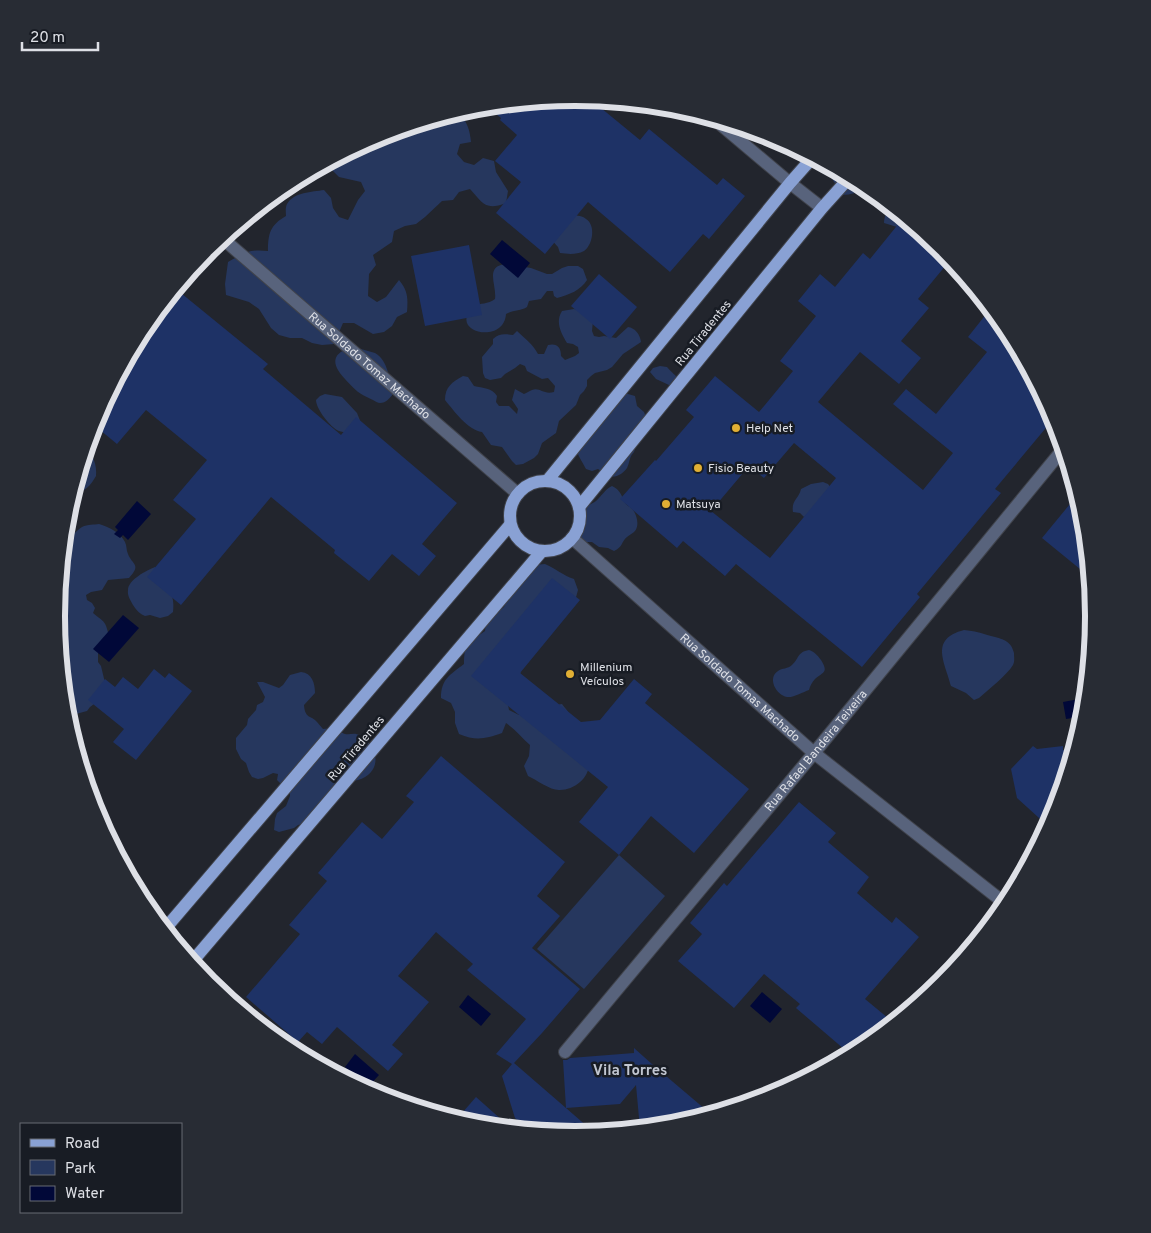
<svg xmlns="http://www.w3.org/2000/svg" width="1151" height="1233" viewBox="0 0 1151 1233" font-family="Overpass,sans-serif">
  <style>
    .green { fill: #26375e }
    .water { fill: #010838 }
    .building { fill: #1e3266; fill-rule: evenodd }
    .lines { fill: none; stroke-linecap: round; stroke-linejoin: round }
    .minor-casing { stroke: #40434b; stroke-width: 14 }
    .major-casing { stroke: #40434b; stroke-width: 14 }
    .minor { stroke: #58637c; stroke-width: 12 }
    .major { stroke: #89a1d4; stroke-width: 12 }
    .poi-dot { fill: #e1af34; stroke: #181c24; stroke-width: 2 }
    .labels { text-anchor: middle; stroke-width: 5; stroke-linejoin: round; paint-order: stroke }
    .street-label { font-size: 12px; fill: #dee0e6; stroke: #181c24 }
    .poi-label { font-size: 12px; fill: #dee0e6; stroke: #181c24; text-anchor: start }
    .quarter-label { font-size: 15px; font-weight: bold; fill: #c1c6d1; stroke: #181c24 }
    .rim { fill: none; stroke: #dee0e6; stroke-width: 6 }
  </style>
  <rect width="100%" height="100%" fill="#22252d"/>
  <!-- green -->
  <g class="green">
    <path d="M459 112C467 122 470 130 471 142L460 144 457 154 464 162 474 165 483 158 494 161 496 172 508 191 506 203C485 211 483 203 470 189L459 192 453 200 442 201 425 217 416 224 405 226 394 231 392 242 373 255 376 265 369 274 368 296 377 302 386 297 399 280C408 291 408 298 407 312L397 317 392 326 384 332 373 334 354 323H343L334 344 322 345 312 343 302 338H290L279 335 271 328 259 309 249 302 226 295 225 284 228 262C244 253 248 249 268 251 268 234 270 225 286 216 286 213 285 208 287 204 294 192 312 192 324 190L331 198 333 208 339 217 348 220 358 200 365 191 361 182 339 177 331 169 337 160V158L377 137Z"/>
    <path d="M829 166 864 185 866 187C859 192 851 195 842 195L831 177Z"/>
    <path d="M889 205 911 223 897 227 884 223C884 217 887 212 889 205Z"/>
    <path d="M575 215C579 216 583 216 586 219 596 225 593 245 584 251 576 255 568 254 560 253L558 247 548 236Z"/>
    <path d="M222 238 223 246C214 256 214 262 199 261L209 249Z"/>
    <path d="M506 264 531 268 547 274H552L562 268 568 266H578L583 269 587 280C581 290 569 295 557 298L554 296 553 291H547L541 299 529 301 527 307C521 311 513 310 506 314 504 346 446 331 474 307 480 302 488 305 495 299 497 285 484 266 506 264Z"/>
    <path d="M574 309 584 312 593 320 592 331 594 336 599 337 604 336 616 338 628 327C635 328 640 334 641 342L623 354 612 367 607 370 595 373 591 376 587 380V386L584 391 580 395 576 405 559 421 556 433 542 443 538 454 534 458 523 464 516 465 512 461 502 447 491 445 482 432C468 430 454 411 445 400 445 387 452 382 463 376L468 377 474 386C483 388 492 388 497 396L496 402 499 406H509L517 414 518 409 512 400 515 389 524 394C527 393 529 391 532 390 540 387 543 395 554 392L555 386 548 378 542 379 527 371 525 366 520 364 515 368 505 374 501 378 490 380 485 378 483 373 482 357 493 344V339C499 333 505 334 513 335L517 331C526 340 532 343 538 354H544L548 345C557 343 561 347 561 356L565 360 575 356 579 353 578 347 573 344 567 343C561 333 555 322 562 311Z"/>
    <path d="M354 347C361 349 368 351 375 353 388 360 390 381 393 394 390 398 386 403 380 403 378 403 375 401 373 400 358 393 356 391 345 379 330 363 332 352 354 347Z"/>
    <path d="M660 366 667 367C671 372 676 375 680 381L672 393 669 385 656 379 650 372 653 368Z"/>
    <path d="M621 392 635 396 637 406 644 412 646 417 634 452C629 457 630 462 627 468 624 473 615 479 609 476 605 475 601 471 598 469L592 471 586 469C582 461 578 456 575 447L587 424 589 419Z"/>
    <path d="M325 394 342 397 357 413 361 423 355 433C350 432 344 433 339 431 331 428 316 409 316 400L320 396Z"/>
    <path d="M87 446C93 456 97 465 96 476 91 485 84 493 73 494Z"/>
    <path d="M823 482 828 484 834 492 804 517 800 513 793 512C791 500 799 499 801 489L811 484Z"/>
    <path d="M612 486C620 490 621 494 624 501 626 506 630 506 633 510 637 515 640 527 634 532 632 534 629 535 627 537 621 542 623 547 614 551L608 548 599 547 592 542H586C571 531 582 525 581 511 585 505 591 505 596 501 602 496 604 490 612 486Z"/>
    <path d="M99 524C109 527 120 532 125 542 127 546 126 550 128 554 132 565 142 564 129 578L108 580 102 590 91 592 86 595 87 600 92 603 95 608 93 613C105 623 105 620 109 636L98 651V662L101 666 106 687 98 701 90 707 87 711 76 714 66 715 56 616 64 538C72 537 76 531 82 527 88 524 94 525 99 524Z"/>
    <path d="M545 564C557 569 562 575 574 579L578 590 575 601 523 659 519 681 507 700 509 710 519 715 528 709 562 704C564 707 567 710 569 713 573 719 589 759 589 764 589 778 574 790 560 790 551 791 537 780 528 776L524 766 529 756 530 745C522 738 515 729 506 723L502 733C485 739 476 741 459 734L455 723V712L451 703 441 698C441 679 450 675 464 664 464 643 469 642 485 631L486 620 504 607 510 586 534 565Z"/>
    <path d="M155 567C165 581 176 594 173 612L168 616 160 618 150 615 145 616C140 614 136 610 133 605 131 601 127 596 128 590 128 580 147 570 155 567Z"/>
    <path d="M964 630C975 631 981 633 991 636 1002 639 1011 640 1014 653 1014 658 1015 661 1013 665 1007 675 989 689 979 698L974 700 966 693 951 686C945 662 929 639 964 630Z"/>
    <path d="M809 650C815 652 817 655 821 660 829 673 823 672 815 679 812 682 810 686 809 690 803 692 793 698 787 697 776 695 767 678 778 671 782 668 788 669 792 665 799 659 797 652 809 650Z"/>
    <path d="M301 672C312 673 315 683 315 693L304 705C305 719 311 715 317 722 319 724 321 727 323 729 326 729 332 727 335 728 339 729 341 733 345 734 351 735 355 732 360 736 380 747 382 773 358 780 351 782 345 778 338 779L315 821 298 825 294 828 279 832 274 830 275 819 277 813 286 806 290 796V791L285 788 277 780 278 774 273 773 263 778 258 779 252 777 249 772 246 763 241 759 236 749V738L247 725 248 719 256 710 257 705 263 702 265 697 257 682H263L279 688 283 685 290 675Z"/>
    <path d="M619 855 665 896 584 989 537 949Z"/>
  </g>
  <!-- water -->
  <g class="water">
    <path d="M502 240 530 263 518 278 490 254Z"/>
    <path d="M137 501 151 514 128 540 123 535 120 538 114 534 118 530 115 527Z"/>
    <path d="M123 615 139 628 109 662 93 649Z"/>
    <path d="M1088 689 1085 716 1066 719 1063 702 1079 699 1077 691Z"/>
    <path d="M762 992 782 1009 770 1023 750 1006Z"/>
    <path d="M468 995 491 1014 481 1026 459 1007Z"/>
    <path d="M355 1054 379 1075 368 1087 345 1067Z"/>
  </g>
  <!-- building -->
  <g class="building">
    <path d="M576 97 590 99 640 140 649 129 717 185 723 178 745 196 709 239 703 234 670 272 588 202 545 254 496 213 521 182 495 161 517 135 500 120 501 118 486 106Z"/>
    <path d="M904 217 943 250 951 259 918 299 929 308 901 341 921 358 899 384 860 352 818 402 923 490 953 453 893 404 906 389 936 414 987 352 968 337 991 308 1007 328 1055 417 995 489 1001 493 917 594 920 597 862 667 736 564 725 576 683 541 677 548 620 499 655 460 656 461 694 417 686 410 715 376 759 412 793 371 780 361 816 316 798 301 820 274 835 287 863 253 870 259ZM794 443 836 478 770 558 711 511 749 466 764 478Z"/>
    <path d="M469 245 482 315 425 326 411 256Z"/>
    <path d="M599 274 637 307 610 339 571 306Z"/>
    <path d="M176 289 268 364 263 369 341 435 356 417 457 503 422 544 436 556 419 576 392 554 369 581 334 553 335 550 271 497 181 605 147 577 196 519 173 500 207 460 146 410 117 444 94 425 96 418 144 328Z"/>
    <path d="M1070 504 1085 516 1091 578 1042 538Z"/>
    <path d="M552 578 580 600 520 673 581 722 600 720 634 679 652 694 645 703 749 789 694 853 651 816 619 855 579 822 608 787 471 676Z"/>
    <path d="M154 669 165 678 169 673 192 691 136 760 113 742 124 729 88 700 105 679 115 687 123 677 138 689Z"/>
    <path d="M1033 746 1037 749 1063 746V750L1076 748 1055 815 1049 827 1017 798 1011 769Z"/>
    <path d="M441 756 565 862 537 896 560 916 532 948 580 989 542 1033 514 1063 596 1134 575 1136 530 1131 515 1118 502 1076 512 1064 496 1054 526 1019 467 970 473 964 436 932 398 976 429 1002 392 1045 403 1054 388 1071 337 1027 322 1044 307 1032 298 1042 246 997 300 934 289 925 327 881 318 873 362 822 382 839 414 802 406 796Z"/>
    <path d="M799 802 836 833 828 842 869 877 857 893 892 923 896 917 919 937 865 999 894 1023 864 1048 851 1055 796 1008 800 1004 764 974 734 1008 678 961 702 934 690 923 724 883 727 886Z"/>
    <path d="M634 1048 653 1065 712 1115 677 1126 640 1129 636 1085 620 1104 566 1108 563 1060H567L570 1058 634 1053Z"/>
    <path d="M476 1097 513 1130 474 1126 456 1120Z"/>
  </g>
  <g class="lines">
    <defs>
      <g id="minor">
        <path d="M714 119 790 183 822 208"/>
        <path id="s1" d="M222 238 518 494"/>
        <path id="s2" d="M572 538 814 753 1007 905"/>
        <path id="s3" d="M565 1052 814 753 1064 448"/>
      </g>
      <g id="major">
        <path d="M547 481 790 183 813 157"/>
        <circle cx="545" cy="516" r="35"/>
        <path d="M579 507 822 208 850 177"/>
        <path d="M164 930 510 525"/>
        <path d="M191 963 542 551"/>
      </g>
    </defs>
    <!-- minor casing -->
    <use href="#minor" class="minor-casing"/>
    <!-- major casing -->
    <use href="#major" class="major-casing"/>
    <!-- minor -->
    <use href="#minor" class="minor"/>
    <!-- major -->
    <use href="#major" class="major"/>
  </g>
  <!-- markers -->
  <g class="poi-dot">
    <circle cx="736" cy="428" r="5"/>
    <circle cx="698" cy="468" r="5"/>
    <circle cx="666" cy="504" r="5"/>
    <circle cx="570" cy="674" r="5"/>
  </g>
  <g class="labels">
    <!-- street labels -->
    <g class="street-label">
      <text transform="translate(703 333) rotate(-51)" y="4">Rua Tiradentes</text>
      <text dy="4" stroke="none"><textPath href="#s1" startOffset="195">Rua Soldado Tomaz Machado</textPath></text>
      <text dy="4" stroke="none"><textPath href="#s2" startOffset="225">Rua Soldado Tomas Machado</textPath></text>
      <text transform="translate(356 748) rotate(-50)" y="4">Rua Tiradentes</text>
      <text dy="4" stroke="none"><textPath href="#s3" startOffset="392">Rua Rafael Bandeira Teixeira</textPath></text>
    </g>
    <!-- poi labels -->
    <g class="poi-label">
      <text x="746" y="432">Help Net</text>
      <text x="708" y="472">Fisio Beauty</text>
      <text x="676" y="508">Matsuya</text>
      <text x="580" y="671">Millenium<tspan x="580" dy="14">Veículos</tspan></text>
    </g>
    <!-- quarter labels -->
    <g class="quarter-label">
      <text x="630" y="1075">Vila Torres</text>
    </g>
  </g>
  <!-- crop -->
  <path d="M0 0H1151V1233H0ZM65 616a510 510 0 1 1 1020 0a510 510 0 1 1-1020 0Z" fill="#282c34" fill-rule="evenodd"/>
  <path class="rim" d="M65 616a510 510 0 1 1 1020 0a510 510 0 1 1-1020 0Z"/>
  <!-- legend -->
  <rect x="20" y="1123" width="162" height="90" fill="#181c24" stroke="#676a72"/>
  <rect x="30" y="1139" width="25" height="8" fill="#89a1d4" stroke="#676a72"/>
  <text x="65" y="1148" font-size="15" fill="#dee0e6">Road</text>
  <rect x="30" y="1160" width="25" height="15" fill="#26375e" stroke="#676a72"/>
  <text x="65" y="1173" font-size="15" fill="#dee0e6">Park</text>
  <rect x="30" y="1186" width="25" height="15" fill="#010838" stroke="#676a72"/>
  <text x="65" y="1198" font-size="15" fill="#dee0e6">Water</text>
  <!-- scale -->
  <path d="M22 42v8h76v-8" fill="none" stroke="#dee0e6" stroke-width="2.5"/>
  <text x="30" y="42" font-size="15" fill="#dee0e6" stroke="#181c24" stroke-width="4" paint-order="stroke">20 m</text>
</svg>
